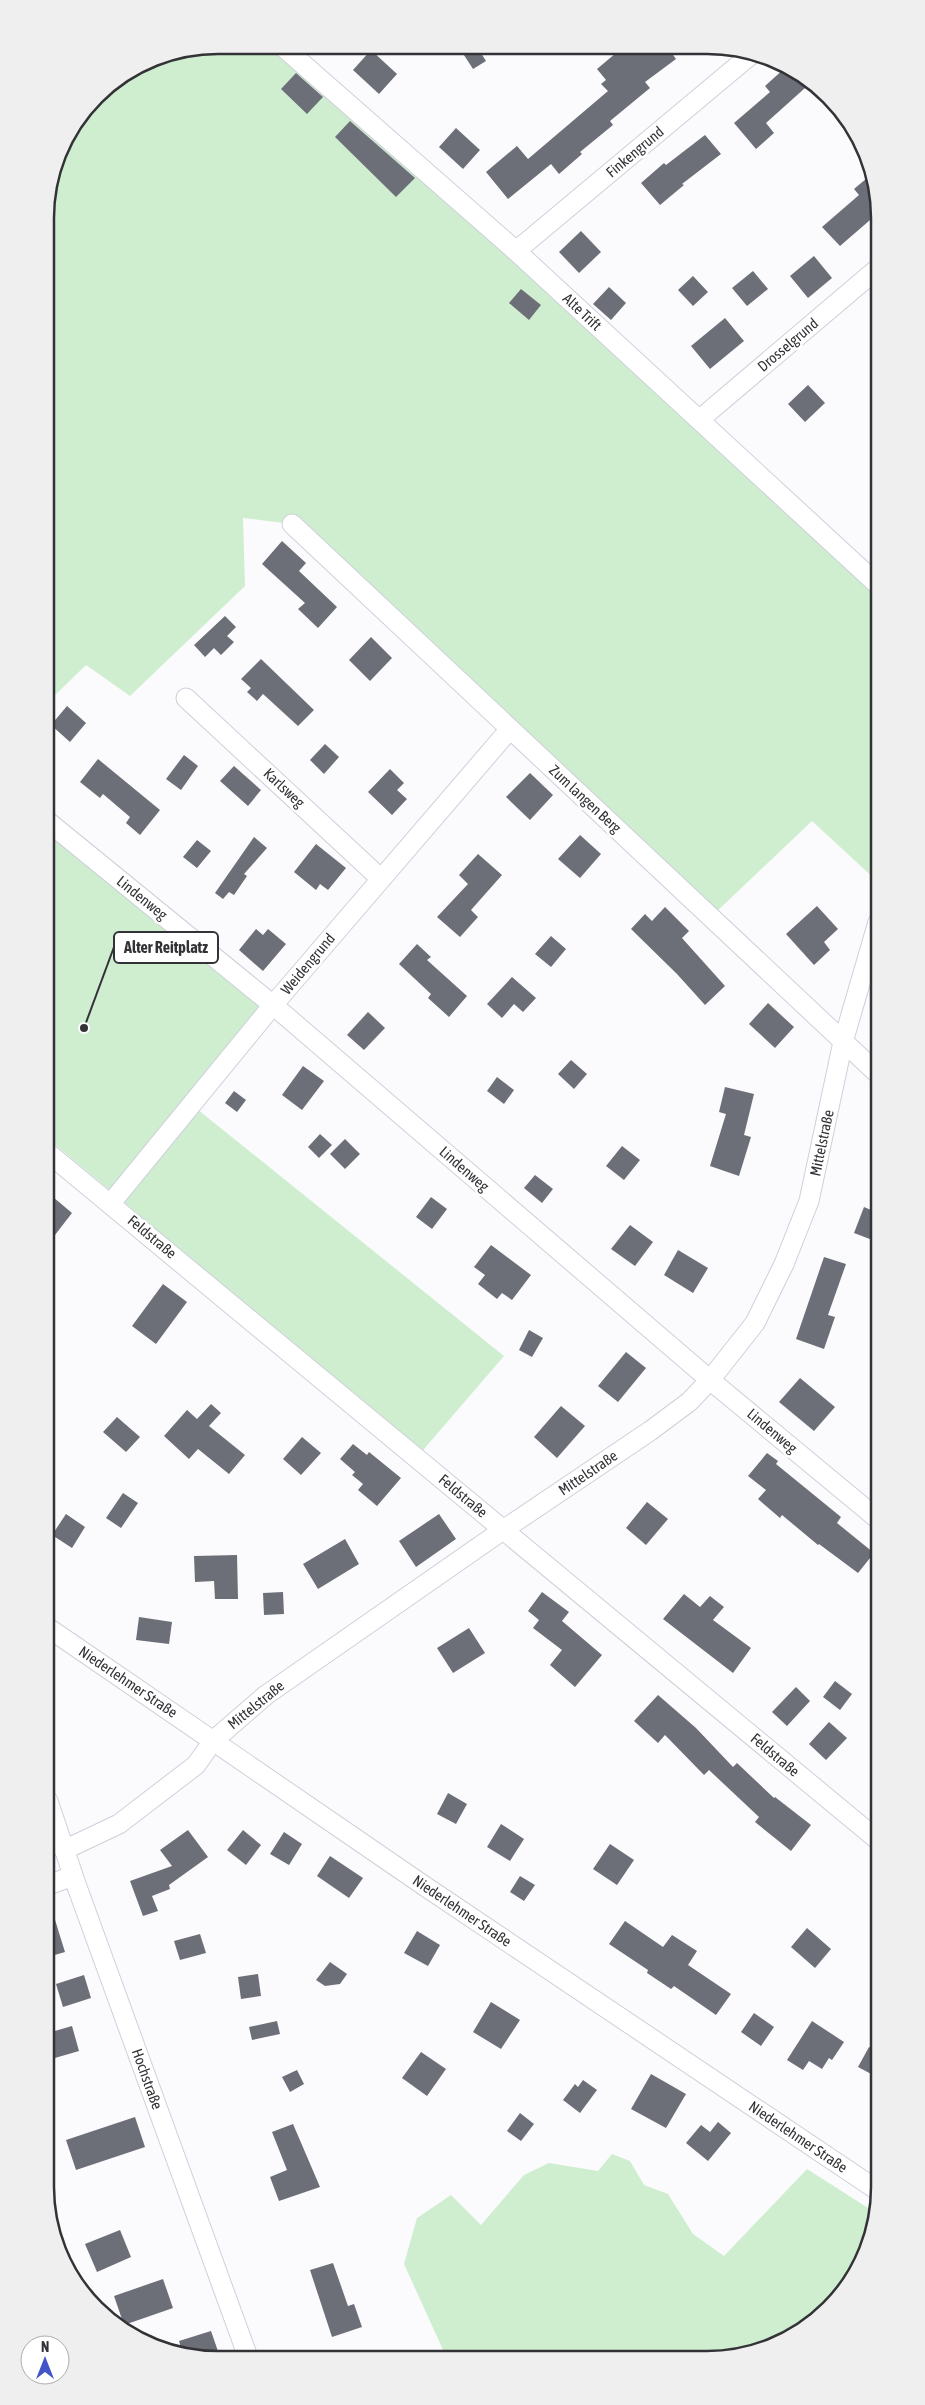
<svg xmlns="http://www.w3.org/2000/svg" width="925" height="2405" viewBox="0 0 925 2405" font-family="'Asap Condensed',sans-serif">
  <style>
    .green { fill: #cfeed0 }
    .building { fill: #6d6f78 }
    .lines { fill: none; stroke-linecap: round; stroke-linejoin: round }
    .minor-casing { stroke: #ced0da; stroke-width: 21 }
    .minor { stroke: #fff; stroke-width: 19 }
    .labels { text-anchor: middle; stroke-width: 5; stroke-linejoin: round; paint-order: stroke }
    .street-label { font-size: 15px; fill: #333337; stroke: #fff }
    .rim { fill: none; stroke: #333337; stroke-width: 2.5 }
    .leader { fill: none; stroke: #333337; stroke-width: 2 }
    .callout-dot { fill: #333337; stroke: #fff; stroke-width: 2 }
    .callout { fill: #fff; stroke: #333337; stroke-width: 2 }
    .callout-label { font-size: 16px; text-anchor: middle; font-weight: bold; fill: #333337 }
  </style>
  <rect width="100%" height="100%" fill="#fbfbfd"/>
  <!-- green -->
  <g class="green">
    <path d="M217 45H281L877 591 878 882 812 821 714 914 292 524 243 518 245 586 130 696 86 665 46 704 45 206 63 141 103 88 152 58Z"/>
    <path d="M46 830 263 1006 112 1192 47 1138Z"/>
    <path d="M197 1109 504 1356 418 1456 120 1199Z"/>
    <path d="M612 2154 630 2161 644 2185 668 2194 693 2234 724 2256 807 2169 876 2213 867 2253 837 2301 794 2337 742 2357H442L444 2352 404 2264 417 2218 451 2195 481 2225 524 2175 549 2163 598 2171Z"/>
  </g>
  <!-- building -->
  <g class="building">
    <path d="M471 47H477L486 61 473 69 462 52Z"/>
    <path d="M622 48H668L676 59 645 82 650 88 610 121 613 125 580 152 582 154 559 174 551 164 508 199 486 172 517 146 528 159 608 91 601 84 606 80 597 69Z"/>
    <path d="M371 50 397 74 379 94 353 70Z"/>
    <path d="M786 67 805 88 766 123 774 133 756 149 734 123 770 92 765 86Z"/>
    <path d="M296 73 323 97 307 114 281 89Z"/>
    <path d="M350 121 415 178 396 197 335 137Z"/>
    <path d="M456 128 480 150 463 169 439 147Z"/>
    <path d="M705 135 721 154 682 184 684 185 660 205 641 183 664 163 666 165Z"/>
    <path d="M873 173 877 183V214L840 246 822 227 859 195 854 189Z"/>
    <path d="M581 231 601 252 579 273 559 252Z"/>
    <path d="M814 256 832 278 808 298 790 276Z"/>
    <path d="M753 271 768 289 747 306 732 288Z"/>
    <path d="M693 276 708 292 693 306 678 290Z"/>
    <path d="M609 287 626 303 611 320 593 304Z"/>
    <path d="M521 289 541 305 529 320 509 303Z"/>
    <path d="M725 318 744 341 710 369 691 346Z"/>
    <path d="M808 385 825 403 805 422 788 404Z"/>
    <path d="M282 541 306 563 299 571 337 607 318 628 298 609 305 603 262 564Z"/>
    <path d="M225 616 236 627 227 636 234 642 221 655 214 648 205 657 194 645Z"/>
    <path d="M371 637 392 658 370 681 349 660Z"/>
    <path d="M261 659 314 710 298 726 263 694 257 701 247 692 251 688 241 679Z"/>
    <path d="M67 706 86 723 70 742 51 725Z"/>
    <path d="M325 744 339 757 324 774 310 760Z"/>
    <path d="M184 755 198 766 181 790 166 779Z"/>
    <path d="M98 759 160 810 140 835 126 823 130 817 103 794 100 798 80 782Z"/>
    <path d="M234 766 261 790 248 806 220 781Z"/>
    <path d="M390 769 404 783 397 790 407 799 392 815 368 792Z"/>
    <path d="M530 773 553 795 530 820 506 797Z"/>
    <path d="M580 835 601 854 580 878 558 859Z"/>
    <path d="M254 837 267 848 244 874 247 876 234 895 229 892 223 899 215 893Z"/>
    <path d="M197 840 211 851 197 868 183 857Z"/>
    <path d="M316 844 346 868 328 890 320 884 316 890 294 872Z"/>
    <path d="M478 854 502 875 471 910 478 917 460 937 437 917 468 884 459 875Z"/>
    <path d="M817 906 838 929 824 942 830 950 814 965 786 934Z"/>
    <path d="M665 907 689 931 682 938 725 986 705 1005 677 974 631 929 645 914 652 921Z"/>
    <path d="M256 929 263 935 268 929 286 944 263 971 239 950Z"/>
    <path d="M551 936 566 949 551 967 535 954Z"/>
    <path d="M417 944 431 957 427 960 467 996 449 1017 428 998 431 994 399 964Z"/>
    <path d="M512 977 536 998 523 1012 514 1004 502 1018 487 1004Z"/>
    <path d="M768 1003 794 1027 775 1048 749 1024Z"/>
    <path d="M368 1012 385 1028 364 1050 347 1035Z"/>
    <path d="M571 1060 587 1074 574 1089 558 1074Z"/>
    <path d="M303 1066 324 1081 302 1110 282 1095Z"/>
    <path d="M497 1077 514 1090 504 1104 487 1091Z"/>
    <path d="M725 1087 754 1094 744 1135 751 1137 739 1176 710 1166 726 1114 719 1112Z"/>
    <path d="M234 1091 246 1100 237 1112 225 1103Z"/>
    <path d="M320 1134 332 1145 319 1158 308 1147Z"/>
    <path d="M345 1139 360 1154 345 1169 330 1154Z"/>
    <path d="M622 1146 640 1160 624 1180 606 1166Z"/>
    <path d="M535 1175 553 1189 542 1203 524 1188Z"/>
    <path d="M47 1192 72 1213 55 1235 47 1228Z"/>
    <path d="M431 1197 447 1209 432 1229 416 1217Z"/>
    <path d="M864 1207 878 1213V1232L875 1241 854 1233Z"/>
    <path d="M630 1225 653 1242 635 1266 611 1249Z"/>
    <path d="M491 1245 531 1275 512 1300 502 1293 497 1299 478 1284 485 1275 474 1267Z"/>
    <path d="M678 1250 708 1268 693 1293 664 1275Z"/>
    <path d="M824 1257 846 1264 828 1315 835 1317 824 1349 796 1339Z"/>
    <path d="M163 1284 187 1302 156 1344 132 1326Z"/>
    <path d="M529 1330 543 1338 532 1357 519 1350Z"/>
    <path d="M626 1352 646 1368 618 1402 598 1386Z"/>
    <path d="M800 1378 835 1407 814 1431 779 1402Z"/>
    <path d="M211 1404 221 1413 209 1426 245 1455 229 1474 198 1449 189 1459 164 1436 187 1410 197 1419Z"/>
    <path d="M561 1406 585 1426 557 1458 534 1437Z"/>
    <path d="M117 1417 140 1437 126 1452 103 1432Z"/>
    <path d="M302 1437 321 1453 301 1475 283 1459Z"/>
    <path d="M353 1444 367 1455 369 1452 401 1478 377 1506 358 1490 363 1484 352 1475 355 1472 340 1459Z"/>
    <path d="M767 1453 778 1461 776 1464 841 1517 837 1523 874 1553 858 1573 819 1544 818 1545 782 1515 780 1518 758 1499 766 1490 748 1476Z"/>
    <path d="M123 1493 138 1503 121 1528 106 1518Z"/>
    <path d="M647 1502 668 1519 646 1545 626 1528Z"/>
    <path d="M66 1514 85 1527 72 1548 52 1535Z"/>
    <path d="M439 1514 456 1539 416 1567 399 1541Z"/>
    <path d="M345 1539 359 1564 318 1589 303 1564Z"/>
    <path d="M237 1555 238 1599H215L214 1581 195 1582 194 1556Z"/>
    <path d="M283 1592 284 1614 264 1615 263 1593Z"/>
    <path d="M542 1592 569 1612 562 1621 602 1655 575 1687 550 1665 562 1650 533 1628 539 1620 528 1611Z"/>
    <path d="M684 1594 700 1607 710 1596 724 1607 713 1620 751 1648 733 1673 663 1619Z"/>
    <path d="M139 1617 172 1622 169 1644 136 1640Z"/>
    <path d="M469 1628 485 1653 453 1673 437 1648Z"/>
    <path d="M835 1681 852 1694 840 1710 823 1697Z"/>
    <path d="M796 1687 810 1701 787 1726 772 1712Z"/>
    <path d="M658 1695 696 1728 733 1767 737 1763 774 1798 775 1797 811 1825 791 1851 755 1822 759 1817 709 1770 704 1775 665 1735 658 1743 634 1721Z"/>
    <path d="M829 1722 847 1738 826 1760 809 1744Z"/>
    <path d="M448 1793 467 1804 456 1824 437 1814Z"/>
    <path d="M501 1824 524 1839 510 1861 487 1847Z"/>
    <path d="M188 1830 208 1857 169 1885 170 1889 152 1896 158 1911 143 1916 130 1881 172 1866 160 1850Z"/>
    <path d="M243 1830 261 1845 246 1865 227 1850Z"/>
    <path d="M284 1832 302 1844 289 1865 270 1854Z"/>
    <path d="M610 1844 634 1860 617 1885 593 1869Z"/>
    <path d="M330 1856 363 1878 349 1898 317 1876Z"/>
    <path d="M520 1876 535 1885 524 1901 510 1892Z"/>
    <path d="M48 1907H51L65 1952 48 1957Z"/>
    <path d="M625 1921 663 1947 672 1935 697 1951 688 1965 731 1994 716 2015 674 1986 671 1989 647 1973 648 1970 609 1944Z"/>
    <path d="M807 1928 831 1949 815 1968 791 1947Z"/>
    <path d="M417 1931 440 1945 428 1966 404 1953Z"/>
    <path d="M200 1934 206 1953 180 1960 174 1941Z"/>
    <path d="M330 1962 347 1974 340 1984 325 1986 316 1980Z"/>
    <path d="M258 1974 261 1996 241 1999 238 1977Z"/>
    <path d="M84 1975 91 1998 63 2007 56 1984Z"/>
    <path d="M491 2002 520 2020 501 2049 473 2032Z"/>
    <path d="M754 2013 774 2027 761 2046 741 2032Z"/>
    <path d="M277 2021 280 2034 252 2040 249 2027Z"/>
    <path d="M812 2021 844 2042 832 2060 829 2058 822 2069 809 2061 803 2070 787 2060Z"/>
    <path d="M72 2026 79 2051 48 2060V2033Z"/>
    <path d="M869 2047 879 2052V2068L875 2076 858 2067Z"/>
    <path d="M421 2052 446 2069 427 2096 402 2078Z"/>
    <path d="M297 2070 304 2084 290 2092 282 2077Z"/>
    <path d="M651 2074 686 2094 666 2128 631 2109Z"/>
    <path d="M583 2080 597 2090 580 2113 563 2100 575 2084 578 2087Z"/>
    <path d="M520 2113 534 2124 521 2141 507 2131Z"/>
    <path d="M135 2117 145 2147 76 2170 66 2140Z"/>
    <path d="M718 2122 731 2133 708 2161 686 2143 701 2125 710 2132Z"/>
    <path d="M293 2124 320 2187 279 2201 270 2177 287 2170 272 2132Z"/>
    <path d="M120 2230 131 2257 97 2272 85 2244Z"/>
    <path d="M333 2263 348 2306 354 2304 362 2327 332 2337 310 2270Z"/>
    <path d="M163 2279 173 2308 124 2325 114 2296Z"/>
    <path d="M211 2331 220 2357H184L179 2341Z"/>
  </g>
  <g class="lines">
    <defs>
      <g id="minor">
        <path d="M281 45 516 251 877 584"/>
        <path d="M516 251 753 53"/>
        <path d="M699 420 877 269"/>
        <path d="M292 524 878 1074"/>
        <path d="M186 698 380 878"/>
        <path d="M46 820 273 1005 710 1380 879 1520"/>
        <path d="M47 1152 879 1841"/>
        <path d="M111 1203 273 1005 510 729"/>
        <path d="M47 1627 426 1887 880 2192"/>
        <path d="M48 1801 76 1884 248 2357"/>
        <path d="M64 1850 119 1824 196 1765 213 1741 266 1695 503 1530 650 1431 689 1402 710 1380 755 1323 784 1264 809 1201 843 1042 878 922"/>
        <path d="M48 1885 73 1876"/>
      </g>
    </defs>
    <!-- minor casing -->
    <use href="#minor" class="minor-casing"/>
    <!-- minor -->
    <use href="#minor" class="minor"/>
  </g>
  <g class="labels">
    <!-- street labels -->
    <g class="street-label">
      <text transform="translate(635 152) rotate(-40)" y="5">Finkengrund</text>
      <text transform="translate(582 312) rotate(43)" y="5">Alte Trift</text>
      <text transform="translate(788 345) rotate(-40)" y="5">Drosselgrund</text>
      <text transform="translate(284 788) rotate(43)" y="5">Karlsweg</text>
      <text transform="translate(585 799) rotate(43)" y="5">Zum langen Berg</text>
      <text transform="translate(142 898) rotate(39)" y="5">Lindenweg</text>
      <text transform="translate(308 964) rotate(-50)" y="5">Weidengrund</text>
      <text transform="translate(822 1143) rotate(-78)" y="5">Mittelstraße</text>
      <text transform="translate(464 1169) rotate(41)" y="5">Lindenweg</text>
      <text transform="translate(152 1237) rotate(40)" y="5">Feldstraße</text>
      <text transform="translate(772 1431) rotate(40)" y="5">Lindenweg</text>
      <text transform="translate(588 1473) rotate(-34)" y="5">Mittelstraße</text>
      <text transform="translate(463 1496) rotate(40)" y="5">Feldstraße</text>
      <text transform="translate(128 1682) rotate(34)" y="5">Niederlehmer Straße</text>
      <text transform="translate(256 1705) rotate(-39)" y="5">Mittelstraße</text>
      <text transform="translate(775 1755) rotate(40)" y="5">Feldstraße</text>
      <text transform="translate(462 1911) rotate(34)" y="5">Niederlehmer Straße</text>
      <text transform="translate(147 2079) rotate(70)" y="5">Hochstraße</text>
      <text transform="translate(798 2137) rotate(34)" y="5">Niederlehmer Straße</text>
    </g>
  </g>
  <!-- crop -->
  <path d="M0 0H925V2405H0ZM218 54H707A164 164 0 0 1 871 218V2187A164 164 0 0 1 707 2351H218A164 164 0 0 1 54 2187V218A164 164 0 0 1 218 54Z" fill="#efefef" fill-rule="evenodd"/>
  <path class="rim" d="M218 54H707A164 164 0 0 1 871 218V2187A164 164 0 0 1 707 2351H218A164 164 0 0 1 54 2187V218A164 164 0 0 1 218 54Z"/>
  <!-- callouts -->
  <path class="leader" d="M84 1028L114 947"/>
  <circle class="callout-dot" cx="84" cy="1028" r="5"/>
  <rect class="callout" x="114" y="932" width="104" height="31" rx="5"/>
  <g class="callout-label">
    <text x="166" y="953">Alter Reitplatz</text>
  </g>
  <!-- north arrow -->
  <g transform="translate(45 2360)"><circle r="24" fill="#ffffff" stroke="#adadaf"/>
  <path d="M0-4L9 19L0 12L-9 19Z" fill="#4155c8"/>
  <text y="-8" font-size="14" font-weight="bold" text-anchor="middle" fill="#333337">N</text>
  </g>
</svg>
